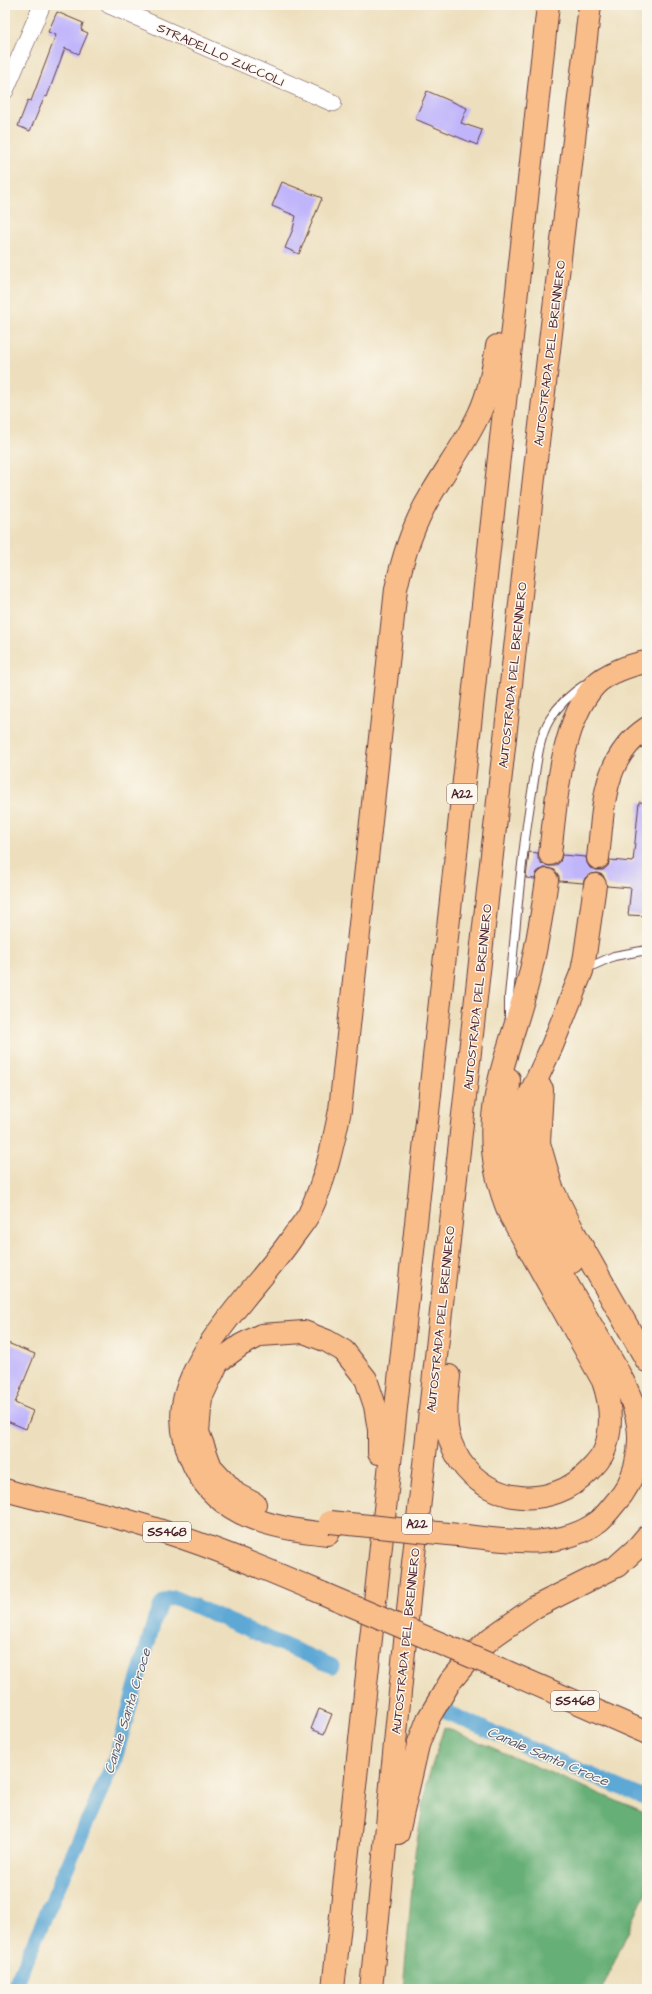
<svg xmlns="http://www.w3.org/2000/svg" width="652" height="1994" viewBox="0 0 652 1994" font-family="'Architects Daughter',sans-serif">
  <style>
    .forest { fill: #66af76; stroke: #586750 }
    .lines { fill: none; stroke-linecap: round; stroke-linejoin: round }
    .canal { stroke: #5da8d5; stroke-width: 15 }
    .building { fill: #c0b5fb }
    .lane-casing { stroke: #623c41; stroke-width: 10 }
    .street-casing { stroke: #623c41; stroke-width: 18 }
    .primary-casing { stroke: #623c41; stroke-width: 24 }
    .highway-casing { stroke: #623c41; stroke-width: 24 }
    .lane { stroke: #fff; stroke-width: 8 }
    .street { stroke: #fff; stroke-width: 17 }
    .primary { stroke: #f8bd89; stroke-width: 22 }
    .highway { stroke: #f8bd89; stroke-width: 22 }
    .primary-bridge-casing { stroke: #623c41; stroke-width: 24; stroke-linecap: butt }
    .highway-bridge-casing { stroke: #623c41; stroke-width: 24; stroke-linecap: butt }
    .primary-bridge { stroke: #f8bd89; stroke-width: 22 }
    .highway-bridge { stroke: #f8bd89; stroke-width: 22 }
    .labels { text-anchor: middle; stroke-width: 3; stroke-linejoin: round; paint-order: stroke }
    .shield { fill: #fbf7ec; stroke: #7f6065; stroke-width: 1 }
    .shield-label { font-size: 12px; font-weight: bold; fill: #4a1f2b }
    .street-label { font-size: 13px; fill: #4a1f2b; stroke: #fbf7ec }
    .water-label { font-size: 14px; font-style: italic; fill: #52566f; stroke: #fbf7ec }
  </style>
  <rect width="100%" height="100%" fill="#fbf7ec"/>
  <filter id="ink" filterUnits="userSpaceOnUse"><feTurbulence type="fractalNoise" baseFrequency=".025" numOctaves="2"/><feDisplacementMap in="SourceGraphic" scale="8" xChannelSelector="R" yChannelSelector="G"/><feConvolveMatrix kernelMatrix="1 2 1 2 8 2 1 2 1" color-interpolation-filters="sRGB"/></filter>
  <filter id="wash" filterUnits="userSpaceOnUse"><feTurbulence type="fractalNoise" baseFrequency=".012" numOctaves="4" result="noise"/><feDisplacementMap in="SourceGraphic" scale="16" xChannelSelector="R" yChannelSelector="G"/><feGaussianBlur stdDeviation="0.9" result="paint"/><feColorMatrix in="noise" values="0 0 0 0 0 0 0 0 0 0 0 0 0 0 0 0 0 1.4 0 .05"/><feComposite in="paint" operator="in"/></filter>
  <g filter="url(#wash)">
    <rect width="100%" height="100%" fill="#eddfbd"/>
    <!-- forest -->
    <path class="forest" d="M444 1727 647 1814V1890L602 1989H403L415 1853 427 1782Z"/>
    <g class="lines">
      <!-- canal -->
      <g class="canal">
        <path d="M448 1713 647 1799"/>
        <path d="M13 1989 115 1759 155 1618C160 1607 162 1597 176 1598L332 1666"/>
      </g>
    </g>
    <g id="blocks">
      <!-- building -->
      <g class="building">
        <path d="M57 12 83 23 81 30 88 33 79 54 65 48 47 97 45 96 30 131 18 126 28 100 31 101 56 35 48 32Z"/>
        <path d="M427 91 467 108 461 123 482 130 477 145 415 119Z"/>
        <path d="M282 182 322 198 299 254 285 248 293 229 296 216 272 206Z"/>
        <path d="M639 802 647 803V916L628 915 631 888 607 886 603 875 597 873 590 874 585 878 583 883 559 881V876L555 870 548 868H543L537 872 535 879 526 878 529 852 538 853V859L542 864 549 866H555L560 862 562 855 586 857 587 863 590 868 597 870H603L608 866 610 860 633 862Z"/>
        <path d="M5 1342 35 1354 15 1403 33 1411 26 1429 7 1421 5 1426Z"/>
        <path d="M319 1709 332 1714 324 1734 311 1729Z"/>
      </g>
    </g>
  </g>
  <g filter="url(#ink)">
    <use href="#blocks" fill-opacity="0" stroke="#623c41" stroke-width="1"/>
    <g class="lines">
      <defs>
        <g id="lane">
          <path d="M585 969 614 956 647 950"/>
          <path d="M509 1017V996C516 926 521 855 533 786 537 764 538 739 550 719 559 704 573 692 587 683"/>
        </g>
        <g id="street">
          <path d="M109 5 333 103"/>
          <path d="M5 91 42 5"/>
        </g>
        <g id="primary">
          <path d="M5 1490C46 1502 88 1509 129 1521 196 1540 259 1566 322 1593"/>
          <path d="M503 1670 647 1733"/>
        </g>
        <g id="highway">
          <path d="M550 854C556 805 560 723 595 685 605 674 632 664 647 662"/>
          <path d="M598 858C604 808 601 759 647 728"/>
          <path d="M542 1089 539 1143 552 1188 575 1234 647 1361"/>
          <path d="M572 1262 532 1187 526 1167 524 1124 530 1094 552 1046 582 971 585 955 595 885"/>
          <path d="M449 1376C447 1393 445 1410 447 1427 448 1439 454 1451 460 1461 490 1505 552 1510 589 1471 595 1465 602 1458 605 1449 613 1426 611 1404 603 1381L510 1215C471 1124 505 1069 528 982 537 948 542 914 547 880"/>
          <path d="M255 1504 236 1494 211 1467 198 1432 201 1398 218 1362 241 1345 261 1335 304 1332 327 1341 344 1351 366 1379 375 1406 379 1430V1453"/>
          <path d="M328 1534C276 1529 219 1518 194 1466 185 1447 180 1426 183 1405 193 1347 256 1289 290 1241 296 1232 304 1223 309 1214 325 1181 333 1145 340 1110L396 589C403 556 414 522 432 493 448 466 466 442 479 414 489 393 493 369 497 346"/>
          <path d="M458 1535C504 1540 558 1552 599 1521 605 1516 611 1508 616 1502 634 1483 642 1451 638 1425 634 1397 618 1371 604 1347 586 1316 567 1284 549 1252 541 1239 532 1226 527 1213 522 1201 516 1187 513 1174 507 1143 508 1110 509 1079"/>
          <path d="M398 1833 418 1745 428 1719 450 1682 469 1659 491 1638 535 1607 617 1566 636 1549 647 1536"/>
          <path d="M333 1989 548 5"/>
          <path d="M371 1989 410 1590 537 451 590 5"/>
        </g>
      </defs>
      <!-- lane casing -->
      <use href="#lane" class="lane-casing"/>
      <!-- street casing -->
      <use href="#street" class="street-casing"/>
      <!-- primary casing -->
      <use href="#primary" class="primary-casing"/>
      <!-- highway casing -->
      <use href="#highway" class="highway-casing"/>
      <!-- lane -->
      <use href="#lane" class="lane"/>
      <!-- street -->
      <use href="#street" class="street"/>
      <!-- primary -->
      <use href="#primary" class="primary"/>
      <!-- highway -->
      <use href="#highway" class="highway"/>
      <defs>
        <path id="primary-bridge" d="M322 1593 503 1670"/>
        <path id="highway-bridge" d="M330 1522 458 1535"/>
      </defs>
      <!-- primary-bridge casing -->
      <use href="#primary-bridge" class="primary-bridge-casing"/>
      <!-- highway-bridge casing -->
      <use href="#highway-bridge" class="highway-bridge-casing"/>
      <!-- primary-bridge -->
      <use href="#primary-bridge" class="primary-bridge"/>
      <!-- highway-bridge -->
      <use href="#highway-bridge" class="highway-bridge"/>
    </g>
  </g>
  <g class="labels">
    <!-- shield labels -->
    <g class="shield">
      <rect x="447" y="784" width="30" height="20" rx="3"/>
      <rect x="402" y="1514" width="30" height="20" rx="3"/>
      <rect x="143" y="1522" width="48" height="20" rx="3"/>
      <rect x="551" y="1691" width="48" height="20" rx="3"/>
    </g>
    <g class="shield-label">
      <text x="462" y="798">A22</text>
      <text x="417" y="1528">A22</text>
      <text x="167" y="1536">SS468</text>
      <text x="575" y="1705">SS468</text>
    </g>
    <!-- street labels -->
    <g class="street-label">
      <text transform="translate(221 54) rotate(24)" y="5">STRADELLO ZUCCOLI</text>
      <text transform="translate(549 353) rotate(-83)" y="5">AUTOSTRADA DEL BRENNERO</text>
      <text transform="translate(512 675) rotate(-84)" y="5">AUTOSTRADA DEL BRENNERO</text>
      <text transform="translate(477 997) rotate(-84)" y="5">AUTOSTRADA DEL BRENNERO</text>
      <text transform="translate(440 1319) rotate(-84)" y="5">AUTOSTRADA DEL BRENNERO</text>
      <text transform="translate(405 1641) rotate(-84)" y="5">AUTOSTRADA DEL BRENNERO</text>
    </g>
    <!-- water labels -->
    <g class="water-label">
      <text transform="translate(127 1711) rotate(-73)" y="5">Canale Santa Croce</text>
      <text transform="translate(548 1756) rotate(23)" y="5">Canale Santa Croce</text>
    </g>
  </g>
  <!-- margin -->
  <rect width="652" height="1994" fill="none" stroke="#fbf7ec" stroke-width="20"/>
</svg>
